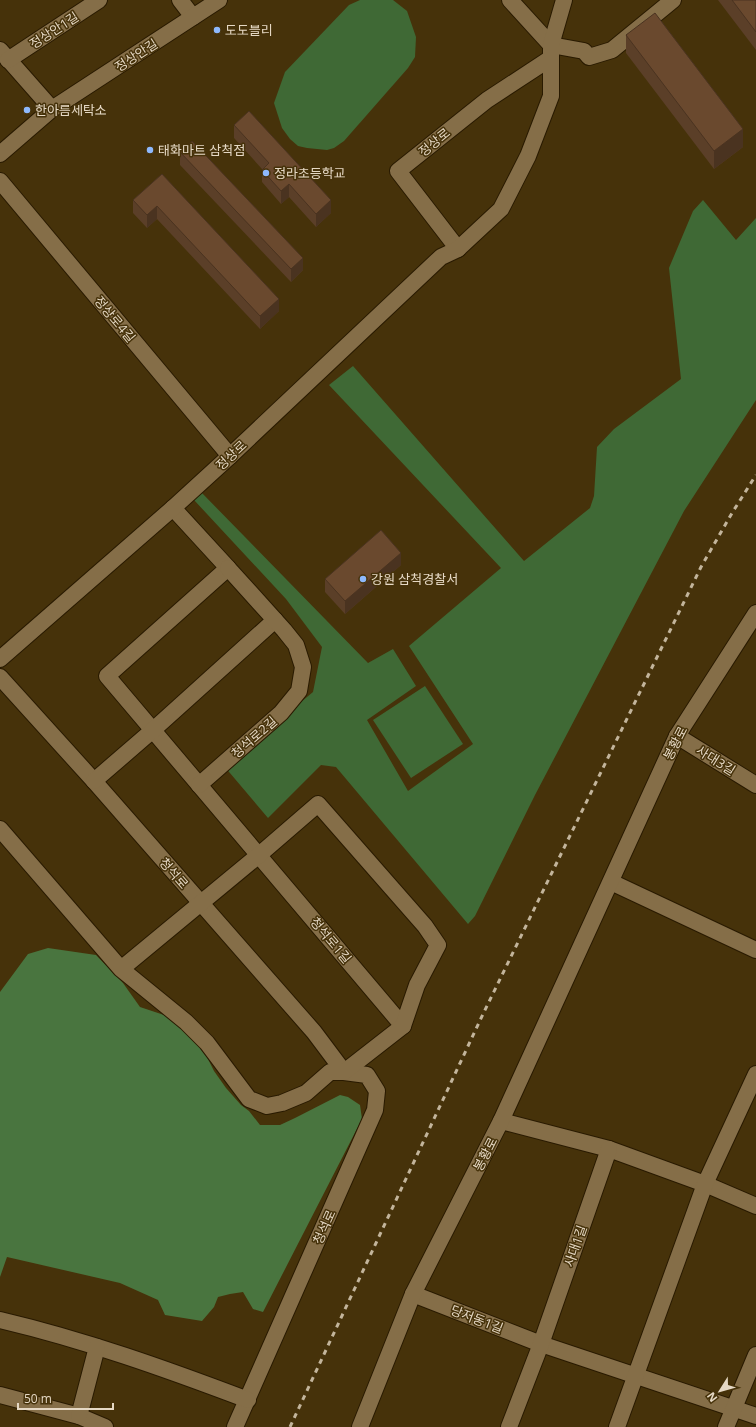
<svg xmlns="http://www.w3.org/2000/svg" width="756" height="1427" viewBox="0 0 756 1427" font-family="'Open Sans','Noto Sans KR',sans-serif">
  <style>
    .green { fill: #3f6935 }
    .forest { fill: #49753f }
    .lines { fill: none; stroke-linecap: round; stroke-linejoin: round }
    .minor-casing { stroke: #291a00; stroke-width: 18 }
    .minor { stroke: #856e48; stroke-width: 16 }
    .rail { stroke: #c3b59c; stroke-width: 3; stroke-dasharray: 5 5; stroke-linecap: butt }
    .wall { fill: #5b3f28 }
    .shaded-wall { fill: #4a3320 }
    .building { fill: #6a492e; stroke: #4a3320 }
    .poi-dot { fill: #8eb9fd; stroke: #46320a; stroke-width: 1.5 }
    .labels { text-anchor: middle; stroke-width: 3; stroke-linejoin: round; paint-order: stroke }
    .street-label { font-size: 13px; fill: #e5d8c4; stroke: #46320a }
    .poi-label { font-size: 13px; fill: #e5d8c4; stroke: #46320a; text-anchor: start }
  </style>
  <rect width="100%" height="100%" fill="#46320a"/>
  <!-- green -->
  <g class="green">
    <path d="M360 0H393L407 11 416 37 415 57 408 68 344 141 334 148 327 150 307 148 298 146 290 139 282 128 274 103 285 72 349 5Z"/>
    <path d="M703 200 736 240 756 218V400L684 511 535 795 475 916 468 924 336 767 321 765 268 818 224 766 313 692 322 647 286 599 194 500 201 492 368 663 393 649 416 686 367 720 408 791 473 744 409 646 501 568 329 385 353 366 524 561 590 508 594 496 597 447 614 429 681 379 669 268 693 211Z"/>
    <path d="M425 686 463 744 411 778 373 720Z"/>
  </g>
  <!-- forest -->
  <path class="forest" d="M48 948 96 955 123 983 140 1007 170 1017 205 1053 214 1071 226 1088 241 1105 249 1111 260 1125H280L295 1118 340 1095 348 1097 360 1105 362 1119 263 1312 253 1309 243 1292 230 1294 218 1297 214 1307 202 1321 165 1315 158 1300 120 1283 7 1257 0 1277V992L28 954Z"/>
  <g class="lines">
    <defs>
      <g id="minor">
        <path d="M180 0 193 17"/>
        <path d="M510 0 551 45"/>
        <path d="M551 45 584 51 589 57 612 50 673 0"/>
        <path d="M0 50 52 109"/>
        <path d="M8 60 99 0"/>
        <path d="M0 154 52 109 219 0"/>
        <path d="M0 181 230 456"/>
        <path d="M458 249 398 171 487 100 551 58"/>
        <path d="M173 508 228 568 107 676 403 1026"/>
        <path d="M0 659 173 508 230 456 441 257 458 249 501 209 528 156 551 96V45L564 0"/>
        <path d="M0 677 94 781 314 1032 344 1072 367 1075 377 1091 375 1110 235 1427"/>
        <path d="M677 736 756 785"/>
        <path d="M94 781 153 730 275 620"/>
        <path d="M199 785 281 713 299 691 303 667 296 645 284 630 228 568"/>
        <path d="M0 829 121 969 186 1022 207 1043 249 1099 267 1106 282 1103 306 1093 330 1072H344L403 1026 417 985 438 945 425 926 318 804 259 855 121 969"/>
        <path d="M611 882 756 950"/>
        <path d="M501 1121 609 1149 705 1184 756 1206"/>
        <path d="M413 1294 541 1344 756 1416"/>
        <path d="M0 1320C85 1340 166 1369 248 1400"/>
        <path d="M0 1395 79 1416 105 1427"/>
        <path d="M79 1416 97 1347"/>
        <path d="M360 1427 413 1294 501 1121 677 736 756 613"/>
        <path d="M509 1427 541 1344 609 1149"/>
        <path d="M617 1427 705 1184 756 1074"/>
        <path d="M726 1427 756 1355"/>
      </g>
    </defs>
    <!-- minor casing -->
    <use href="#minor" class="minor-casing"/>
    <!-- minor -->
    <use href="#minor" class="minor"/>
    <!-- rail -->
    <path class="rail" d="M290 1427 483 1014 701 567 732 513 756 475"/>
  </g>
  <!-- wall -->
  <g class="wall">
    <path d="M718 0H756V50Z"/>
    <path d="M626 35 743 147 714 169 626 53Z"/>
    <path d="M234 125 331 213 316 227 289 197 281 204 262 182V169L234 138Z"/>
    <path d="M180 152 303 270 291 282 180 165Z"/>
    <path d="M162 174 279 311 260 329 157 219 147 228 133 213V200Z"/>
    <path d="M401 565 345 614 325 592V579Z"/>
  </g>
  <!-- shaded-wall -->
  <g class="shaded-wall">
    <path d="M743 129V147L714 169V151Z"/>
    <path d="M289 184V197L281 204V191Z"/>
    <path d="M331 200V213L316 227V214Z"/>
    <path d="M157 206V219L147 228V215Z"/>
    <path d="M303 258V270L291 282V269Z"/>
    <path d="M279 299V311L260 329V316Z"/>
    <path d="M401 553V565L345 614V601Z"/>
  </g>
  <!-- building -->
  <g class="building">
    <path d="M732 0H756V32Z"/>
    <path d="M655 13 743 129 714 151 626 35Z"/>
    <path d="M249 111 331 200 316 214 289 184 281 191 262 170 269 163 234 125Z"/>
    <path d="M192 141 303 258 291 269 180 152Z"/>
    <path d="M162 174 279 299 260 316 157 206 147 215 133 200Z"/>
    <path d="M381 530 401 553 345 601 325 579Z"/>
  </g>
  <!-- markers -->
  <g class="poi-dot">
    <circle cx="217" cy="30" r="4"/>
    <circle cx="27" cy="110" r="4"/>
    <circle cx="150" cy="150" r="4"/>
    <circle cx="266" cy="173" r="4"/>
    <circle cx="363" cy="579" r="4"/>
  </g>
  <g class="labels">
    <!-- street labels -->
    <g class="street-label">
      <text transform="translate(54 30) rotate(-33)" y="5">정상안1길</text>
      <text transform="translate(136 55) rotate(-33)" y="5">정상안길</text>
      <text transform="translate(434 142) rotate(-39)" y="5">정상로</text>
      <text transform="translate(115 319) rotate(50)" y="5">정상로4길</text>
      <text transform="translate(231 455) rotate(-43)" y="5">정상로</text>
      <text transform="translate(254 737) rotate(-41)" y="5">청석로2길</text>
      <text transform="translate(675 743) rotate(-63)" y="5">봉황로</text>
      <text transform="translate(716 760) rotate(32)" y="5">사대3길</text>
      <text transform="translate(174 873) rotate(49)" y="5">청석로</text>
      <text transform="translate(331 940) rotate(50)" y="5">청석로1길</text>
      <text transform="translate(485 1154) rotate(-63)" y="5">봉황로</text>
      <text transform="translate(324 1227) rotate(-66)" y="5">청석로</text>
      <text transform="translate(575 1246) rotate(-71)" y="5">사대1길</text>
      <text transform="translate(477 1319) rotate(21)" y="5">당저동1길</text>
    </g>
    <!-- poi labels -->
    <g class="poi-label">
      <text x="225" y="35">도도블리</text>
      <text x="35" y="115">한아름세탁소</text>
      <text x="158" y="155">태화마트 삼척점</text>
      <text x="274" y="178">정라초등학교</text>
      <text x="371" y="584">강원 삼척경찰서</text>
    </g>
  </g>
  <!-- north arrow -->
  <g transform="translate(720 1391) rotate(233)" stroke="#46320a" stroke-width="3" paint-order="stroke">
  <path d="M0-3L7 15L0 10L-7 15Z" fill="#e5d8c4"/>
  <text y="-6" font-size="11" font-weight="bold" text-anchor="middle" fill="#e5d8c4">N</text>
  </g>
  <!-- scale -->
  <path d="M18 1403v6h95v-6" fill="none" stroke="#e5d8c4" stroke-width="2"/>
  <text x="24" y="1403" font-size="12" fill="#e5d8c4" stroke="#46320a" stroke-width="3" paint-order="stroke">50 m</text>
</svg>
